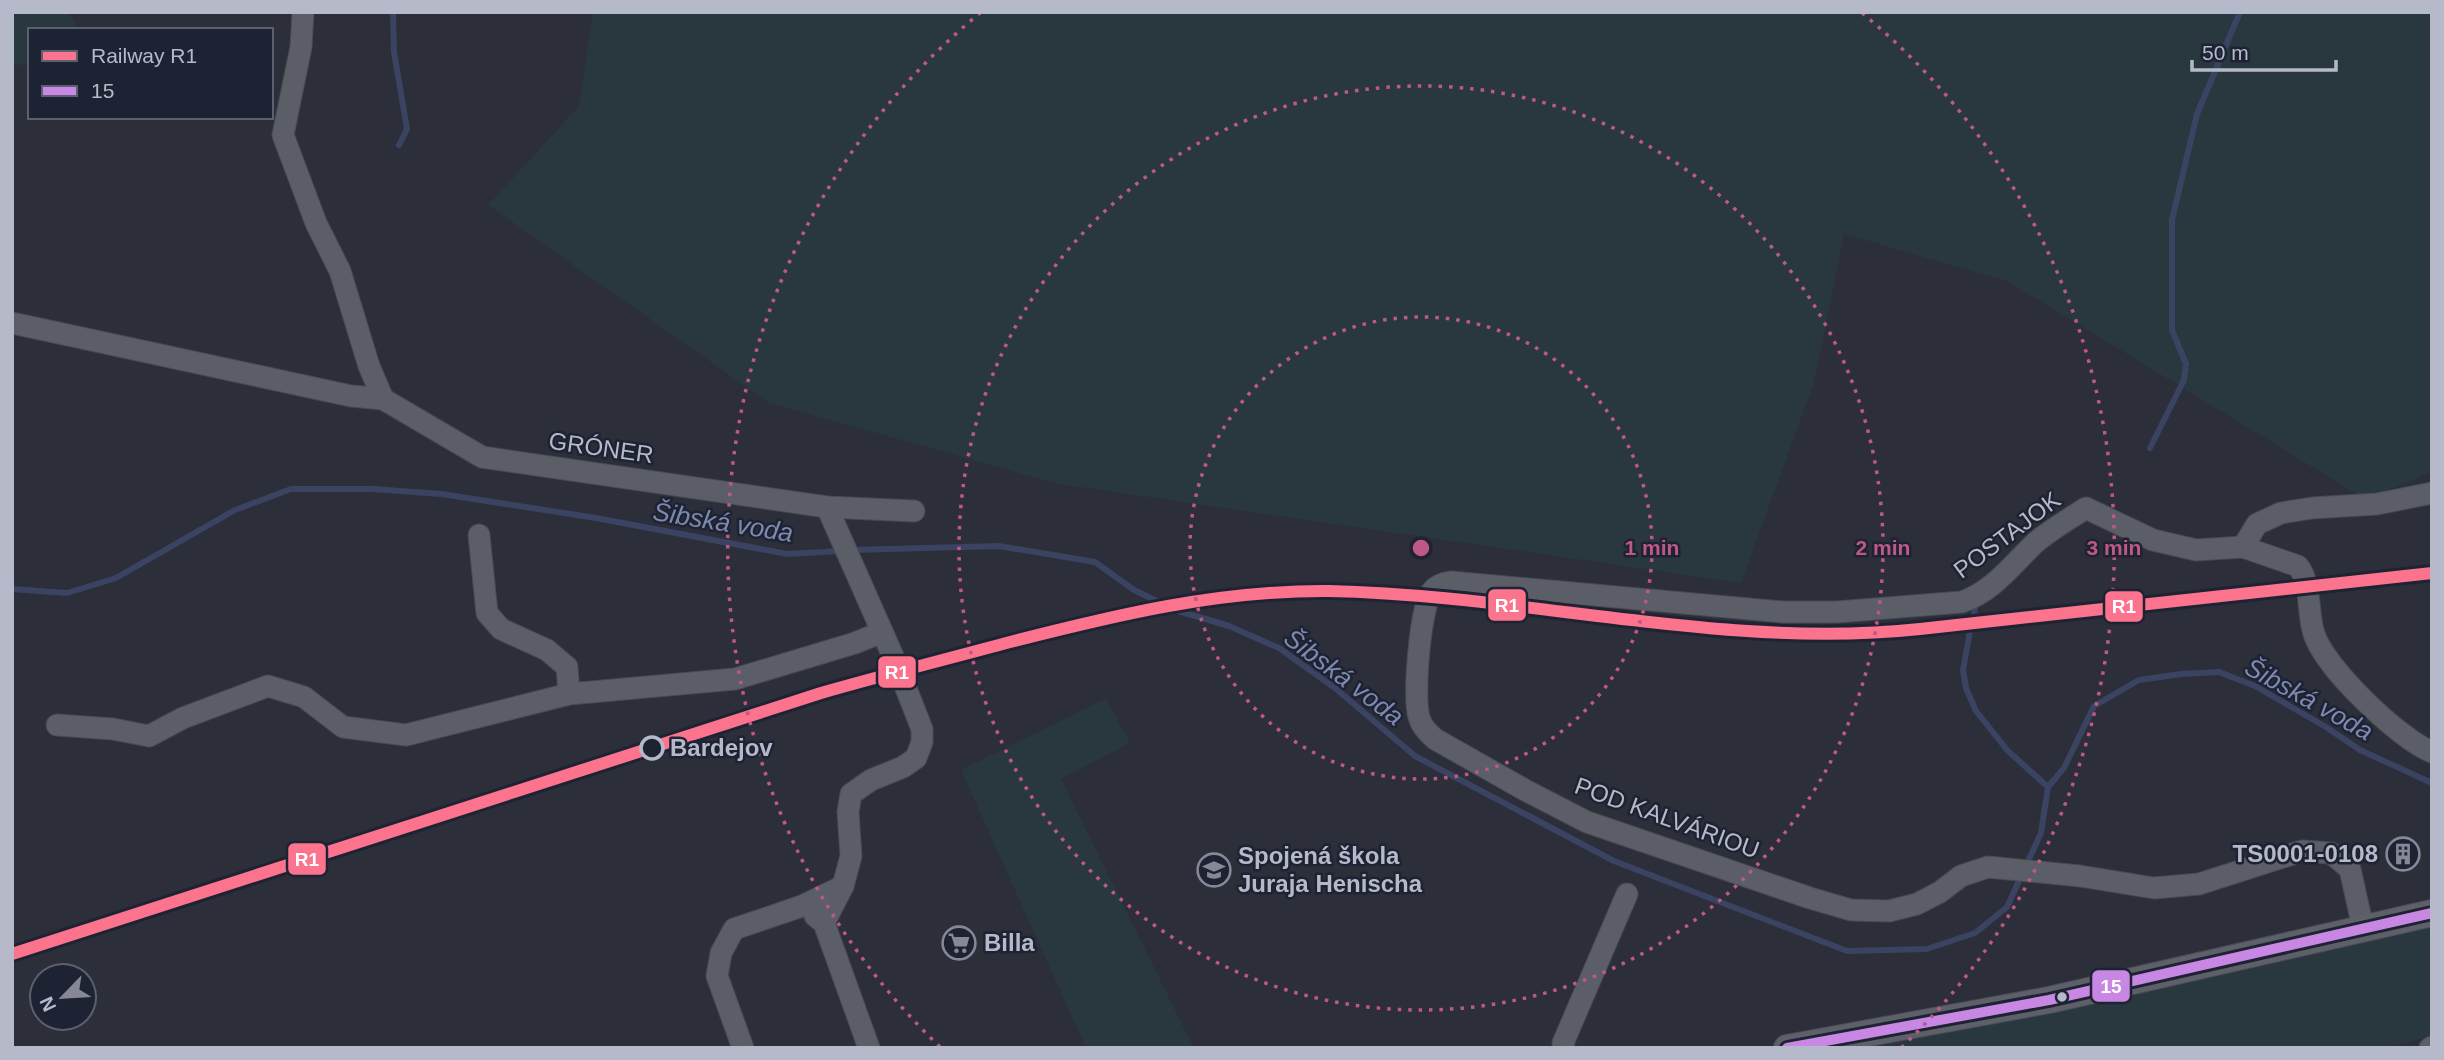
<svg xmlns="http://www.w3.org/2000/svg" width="2444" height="1060" viewBox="0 0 2444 1060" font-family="Helvetica,sans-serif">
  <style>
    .green { fill: #29373f }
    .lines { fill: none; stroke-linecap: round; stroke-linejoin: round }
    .stream { stroke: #3b4363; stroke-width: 6 }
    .minor-casing { stroke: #484a52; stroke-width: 23 }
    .major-casing { stroke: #4a4b56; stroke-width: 28 }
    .minor { stroke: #5c5e67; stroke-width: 21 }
    .major { stroke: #5e6069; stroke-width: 26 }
    .rail-casing { stroke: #5a5c65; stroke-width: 8 }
    .rail { stroke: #1e2334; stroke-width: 5; stroke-dasharray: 16; stroke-linecap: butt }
    .bus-1-casing { stroke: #1e2334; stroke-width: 16 }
    .bus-1 { stroke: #c787e3; stroke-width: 10 }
    .rail-1-casing { stroke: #1e2334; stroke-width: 18 }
    .rail-1 { stroke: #fc738d; stroke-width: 12 }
    .ring { fill: none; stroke: #bd5887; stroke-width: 3.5; stroke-dasharray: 3.5 7 }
    .stop-dot { fill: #1e2334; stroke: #b6b9c9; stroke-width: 3.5 }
    .bus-dot { fill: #b6b9c9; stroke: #1e2334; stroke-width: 2.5 }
    .labels { text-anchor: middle; stroke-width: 5; stroke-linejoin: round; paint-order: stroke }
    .street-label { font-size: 24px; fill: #b6b9c9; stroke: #1e2334 }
    .stop-label { font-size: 24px; font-weight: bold; fill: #b6b9c9; stroke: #1e2334; text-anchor: start }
    .poi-label { font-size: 24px; font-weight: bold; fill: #b6b9c9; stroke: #1e2334; text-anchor: start }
    .water-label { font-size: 26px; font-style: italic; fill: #7e89b0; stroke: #1e2334 }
    .centre { fill: #bd5887; stroke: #1e2334; stroke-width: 3.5 }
    .ring-label { font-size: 21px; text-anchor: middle; font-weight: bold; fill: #bd5887; stroke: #1e2334; stroke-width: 5; stroke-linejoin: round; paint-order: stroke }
    .line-badge { stroke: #1e2334; stroke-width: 2.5 }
    .badge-label { font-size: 19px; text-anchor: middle; font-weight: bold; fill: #fff }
  </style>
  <rect width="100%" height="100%" fill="#2c2e39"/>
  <!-- green -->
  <g class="green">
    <path d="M12 12H68L79 30H30V66L12 64Z"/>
    <path d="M593 12H2432V472L2365 499 2007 281 1844 234 1814 383 1741 583 1059 484 769 403 488 205 579 106Z"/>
    <path d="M1106 698 1130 743 1061 779 1194 1048H1086L961 770Z"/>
    <path d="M2432 927V1036L2386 1048H1788L2363 928Z"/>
  </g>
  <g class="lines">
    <!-- stream -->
    <g class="stream">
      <path d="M393 12 394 52 407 129 399 145"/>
      <path d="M2150 448 2184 380 2186 364 2172 330V220L2197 114 2240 12"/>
      <path d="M852 550 999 546 1095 562 1134 590 1175 610 1229 626 1279 648 1335 688 1415 756 1614 861 1847 951 1927 949 1975 933 2007 907 2041 833 2048 787 2064 768 2094 706 2139 680 2181 674 2219 672 2255 686 2326 727 2360 750 2432 783"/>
      <path d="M12 589 67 593 116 578 235 510 291 489H372L442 494 596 518 787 554 842 551"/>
      <path d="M1974 615 1975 608"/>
      <path d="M1970 631 1963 670 1966 688 1976 711 2008 751 2048 787"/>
    </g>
    <defs>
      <g id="minor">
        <path d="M303 12 301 47 283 135 316 223 340 271 369 366 383 399"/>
        <path d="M12 323 351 396 383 399 482 457 827 507 914 511"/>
        <path d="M479 535 487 613 501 629 547 650 567 667 569 694"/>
        <path d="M2243 547 2257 524 2281 513 2312 508 2377 504 2432 493"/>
        <path d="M57 725 113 729 149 736 183 718 268 686 304 697 343 727 406 735 569 694 735 679 855 643 882 632"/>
        <path d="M815 916 824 923 869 1048"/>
        <path d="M824 923 843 886 851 856 848 812 851 794 871 780 903 767 916 758 922 742V729L896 663 827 507"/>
        <path d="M2363 928 2350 869 2331 853 2302 851 2199 884 2154 888 2080 876 1988 867 1961 876 1940 892 1917 904 1889 911 1851 910 1810 898 1587 822 1525 790 1435 739C1428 733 1421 726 1419 717 1413 697 1420 607 1432 591 1437 585 1444 583 1451 582L1783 612H1837L1962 602C1993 591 2011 566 2035 543 2050 530 2069 519 2086 508L2153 540 2196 550 2243 547 2298 566C2312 584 2307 613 2314 634 2325 668 2399 739 2432 752"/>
        <path d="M743 1048 717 976 721 953 734 929 802 906 843 886"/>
        <path d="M1564 1048 1563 1043 1627 894"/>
        <path d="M2430 1048 2432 1047"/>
      </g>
      <path id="major" d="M1787 1048 2049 1000 2432 913"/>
    </defs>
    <!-- minor casing -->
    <use href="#minor" class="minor-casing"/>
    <!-- major casing -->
    <use href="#major" class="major-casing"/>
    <!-- minor -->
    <use href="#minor" class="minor"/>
    <!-- major -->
    <use href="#major" class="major"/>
    <defs>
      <path id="rail" d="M12 954 794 702 899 670 1068 627"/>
    </defs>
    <!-- rail casing -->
    <use href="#rail" class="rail-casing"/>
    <!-- rail -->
    <use href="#rail" class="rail"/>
    <defs>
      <path id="bus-1" d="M1787 1048 2049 1000 2432 913"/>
    </defs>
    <!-- bus-1 casing -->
    <use href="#bus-1" class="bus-1-casing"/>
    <!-- bus-1 -->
    <use href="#bus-1" class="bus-1"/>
    <defs>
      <path id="rail-1" d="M12 954 821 693C884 675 947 659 1010 642 1116 615 1219 590 1329 591 1527 595 1722 650 1920 629L2432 573"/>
    </defs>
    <!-- rail-1 casing -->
    <use href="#rail-1" class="rail-1-casing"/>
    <!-- rail-1 -->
    <use href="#rail-1" class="rail-1"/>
  </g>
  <!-- distance rings -->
  <g class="ring">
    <circle cx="1421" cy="548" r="231"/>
    <circle cx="1421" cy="548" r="462"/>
    <path d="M940 1047A693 693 0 0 1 980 13M1862 13A693 693 0 0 1 1902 1047"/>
  </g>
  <!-- icons -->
  <defs>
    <symbol id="building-ring" viewBox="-11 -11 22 22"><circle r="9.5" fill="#1e2334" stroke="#868897" stroke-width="1.5"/><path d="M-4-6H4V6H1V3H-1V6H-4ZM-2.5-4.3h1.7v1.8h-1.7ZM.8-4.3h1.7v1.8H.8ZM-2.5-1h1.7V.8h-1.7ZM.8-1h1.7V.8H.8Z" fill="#868897"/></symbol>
    <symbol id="school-ring" viewBox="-11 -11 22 22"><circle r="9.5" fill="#1e2334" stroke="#868897" stroke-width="1.5"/><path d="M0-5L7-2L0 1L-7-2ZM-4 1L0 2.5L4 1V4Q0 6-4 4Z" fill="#868897"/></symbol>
    <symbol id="supermarket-ring" viewBox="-11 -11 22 22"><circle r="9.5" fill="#1e2334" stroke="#868897" stroke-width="1.5"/><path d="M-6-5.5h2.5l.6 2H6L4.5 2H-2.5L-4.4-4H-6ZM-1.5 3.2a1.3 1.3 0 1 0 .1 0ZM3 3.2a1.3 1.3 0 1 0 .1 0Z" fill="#868897"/></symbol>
  </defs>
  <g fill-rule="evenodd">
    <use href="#building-ring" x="2384" y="835" width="38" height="38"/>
    <use href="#school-ring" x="1195" y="851" width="38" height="38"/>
    <use href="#supermarket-ring" x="940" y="924" width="38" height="38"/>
  </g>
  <!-- markers -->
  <circle class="stop-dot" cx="652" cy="748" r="11"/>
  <circle class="bus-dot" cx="2062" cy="997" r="6"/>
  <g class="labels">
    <!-- street labels -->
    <g class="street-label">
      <text transform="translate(601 448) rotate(8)" y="8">GRÓNER</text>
      <text transform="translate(2007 535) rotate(-37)" y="8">POSTAJOK</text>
      <text transform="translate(1667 818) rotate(20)" y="8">POD KALVÁRIOU</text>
    </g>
    <!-- stop labels -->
    <g class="stop-label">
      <text x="670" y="756">Bardejov</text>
    </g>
    <!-- poi labels -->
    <g class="poi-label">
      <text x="2378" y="862" text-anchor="end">TS0001-0108</text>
      <text x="1238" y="864">Spojená škola<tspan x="1238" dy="28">Juraja Henischa</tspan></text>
      <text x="984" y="951">Billa</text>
    </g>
    <!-- water labels -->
    <g class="water-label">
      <text transform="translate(723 522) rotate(9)" y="9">Šibská voda</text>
      <text transform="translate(1344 677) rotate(37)" y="9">Šibská voda</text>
      <text transform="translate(2309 699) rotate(29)" y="9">Šibská voda</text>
    </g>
  </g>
  <circle cx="1421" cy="548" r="10" class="centre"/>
  <g class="ring-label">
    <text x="1652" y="555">1 min</text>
    <text x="1883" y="555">2 min</text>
    <text x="2114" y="555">3 min</text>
  </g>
  <g class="line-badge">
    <rect x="1487" y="588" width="40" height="34" rx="7" fill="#fc738d"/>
    <rect x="2104" y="590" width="40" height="33" rx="7" fill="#fc738d"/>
    <rect x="877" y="655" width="40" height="34" rx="7" fill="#fc738d"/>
    <rect x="287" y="842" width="40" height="34" rx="7" fill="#fc738d"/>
    <rect x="2091" y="969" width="40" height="34" rx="7" fill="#c787e3"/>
  </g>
  <g class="badge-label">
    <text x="1507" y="612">R1</text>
    <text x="2124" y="613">R1</text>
    <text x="897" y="679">R1</text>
    <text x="307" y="866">R1</text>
    <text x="2111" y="993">15</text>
  </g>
  <!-- border -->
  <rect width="2444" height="1060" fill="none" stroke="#b6b9c9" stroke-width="28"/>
  <!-- legend -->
  <rect x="28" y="28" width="245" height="91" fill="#1e2334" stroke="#5b5f70" stroke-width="2"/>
  <rect x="42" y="51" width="35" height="10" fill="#fc738d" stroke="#5b5f70" stroke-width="2"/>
  <text x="91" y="63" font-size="21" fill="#b6b9c9">Railway R1</text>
  <rect x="42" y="86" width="35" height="10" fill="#c787e3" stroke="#5b5f70" stroke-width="2"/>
  <text x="91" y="98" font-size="21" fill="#b6b9c9">15</text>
  <!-- north arrow -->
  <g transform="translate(63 997) rotate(245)"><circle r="33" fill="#1e2334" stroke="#5b5f70" stroke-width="2"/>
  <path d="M0-5L12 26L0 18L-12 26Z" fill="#868897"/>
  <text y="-10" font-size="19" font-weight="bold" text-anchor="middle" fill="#b6b9c9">N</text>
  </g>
  <!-- scale -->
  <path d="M2192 60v10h144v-10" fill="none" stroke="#b6b9c9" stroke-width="3.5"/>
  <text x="2202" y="60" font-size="21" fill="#b6b9c9" stroke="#1e2334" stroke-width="5" paint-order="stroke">50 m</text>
</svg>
